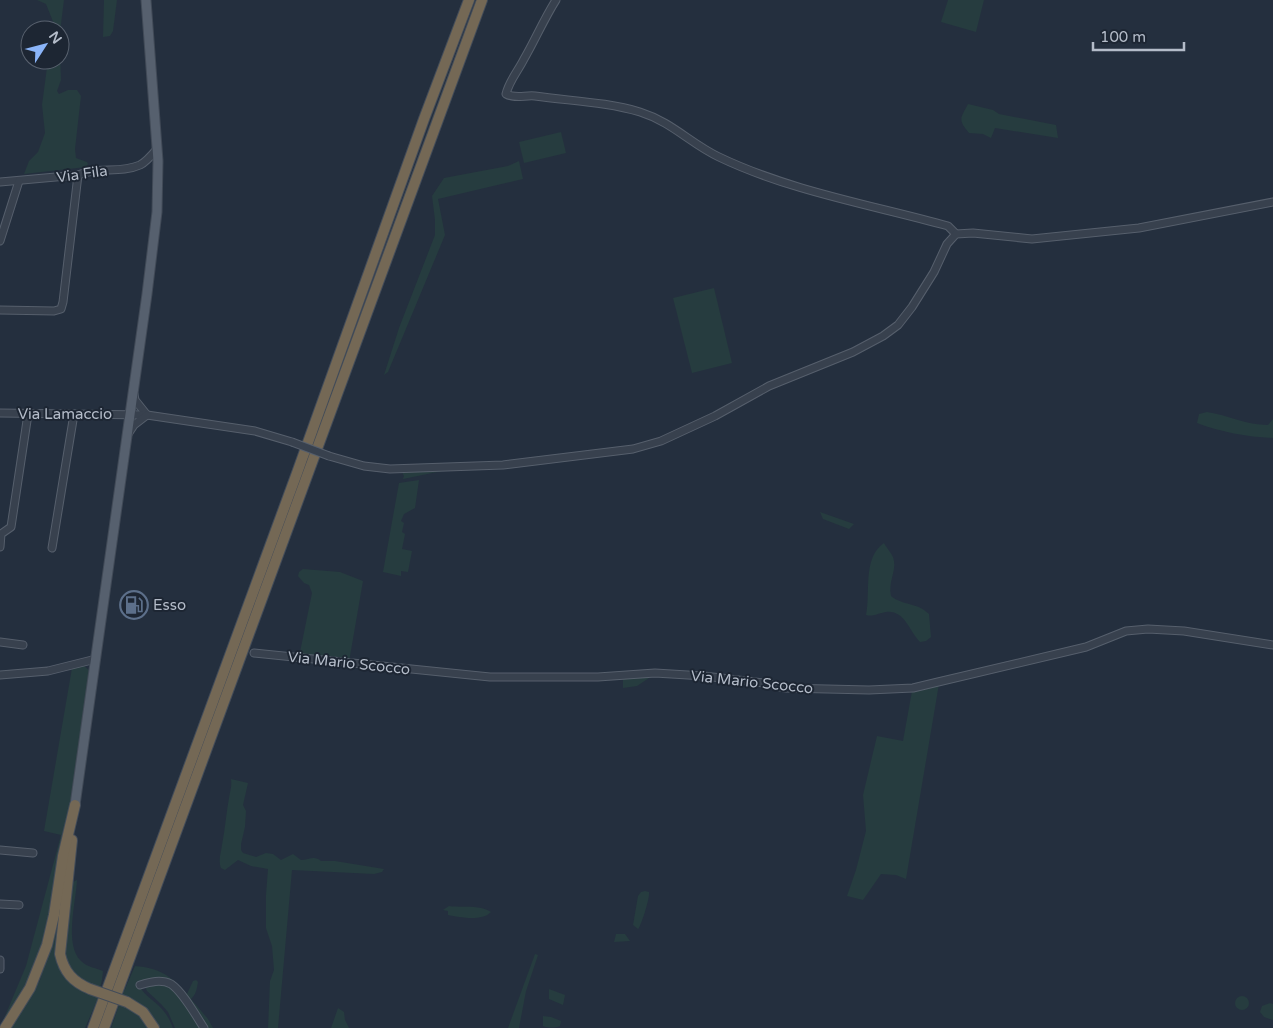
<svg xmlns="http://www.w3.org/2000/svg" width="1273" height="1028" viewBox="0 0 1273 1028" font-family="'Varela Round',sans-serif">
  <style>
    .green { fill: #263c3f }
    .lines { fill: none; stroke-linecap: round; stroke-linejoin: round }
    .minor-casing { stroke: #565f6c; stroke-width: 9 }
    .major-casing { stroke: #414a57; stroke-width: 11 }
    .highway-casing { stroke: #434c59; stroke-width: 12 }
    .minor { stroke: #38414e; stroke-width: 7 }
    .major { stroke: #56606e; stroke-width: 9 }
    .highway { stroke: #746855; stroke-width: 10 }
    .minor-bridge-casing { stroke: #565f6c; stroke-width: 9; stroke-linecap: butt }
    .highway-bridge-casing { stroke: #434c59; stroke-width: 12; stroke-linecap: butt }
    .minor-bridge { stroke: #38414e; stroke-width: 7 }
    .highway-bridge { stroke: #746855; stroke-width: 10 }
    .labels { text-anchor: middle; stroke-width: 4; stroke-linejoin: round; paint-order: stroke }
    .street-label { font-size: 15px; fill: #b4bcc9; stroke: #1d2633 }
    .poi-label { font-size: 15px; fill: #b4bcc9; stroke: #1d2633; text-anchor: start }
  </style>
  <rect width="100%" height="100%" fill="#242f3e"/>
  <!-- green -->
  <g class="green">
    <path d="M37 0H64L60 32V30H53L54 24 46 4Z"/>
    <path d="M104 0H117L113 31 110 36 103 37Z"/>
    <path d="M948 0H984L976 32 941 22Z"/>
    <path d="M60 52 61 80 57 91 59 94 68 90H77L81 96 75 149 76 158 87 162 88 164 86 167 24 174 29 161 38 152 45 133 42 105 48 60H60Z"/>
    <path d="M968 104 993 110 999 114 1056 125 1058 138 995 128 991 138 983 134 969 133C957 119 961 118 968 104Z"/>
    <path d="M561 132 566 153 524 163 519 142Z"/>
    <path d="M519 161 523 179 438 199 445 235 388 372 384 375 399 328 435 235V220L432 196 444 178 508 166Z"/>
    <path d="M714 288 732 363 692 373 673 298Z"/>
    <path d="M1207 412C1228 415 1246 425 1268 425L1273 419V438C1247 437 1221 432 1197 423L1199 414Z"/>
    <path d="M445 468 442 471 403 479 404 476 402 472Z"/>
    <path d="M419 480 415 508 404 514 401 521 404 523 402 532 405 534 402 549 412 551 408 572 401 571V576L383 572 399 483Z"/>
    <path d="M820 512 854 524 849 529 823 519Z"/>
    <path d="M884 543C887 549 893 554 894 561 896 572 888 582 891 596 903 606 917 602 929 614L931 637 926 641 920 642C909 631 905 610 886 612 878 613 874 617 866 615 871 593 862 558 884 543Z"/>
    <path d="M303 569 340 572 363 581 349 662 299 657 312 593 309 585 304 583 298 576 299 572Z"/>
    <path d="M83 665 91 672 77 772 53 915 34 979 4 1028H0L26 966 61 835 44 831 72 668Z"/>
    <path d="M652 676 637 686 623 688V679Z"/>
    <path d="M939 684 906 879 896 875 881 874 863 900 847 896 856 870 866 831 863 795 877 736 903 741 912 691Z"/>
    <path d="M231 779 248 783 243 805 246 811 245 827 241 844V850L243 853 256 857 266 853 273 854 281 860 293 854 301 860C309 860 314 855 321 861H335L384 869 382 872 374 874 292 870 278 1028H268L270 981 274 970 272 946 266 928V895L268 869 251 866 238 860 225 870 221 868C218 860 221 853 222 845 225 830 226 814 229 798 230 791 232 787 231 779Z"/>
    <path d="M68 847 60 966 99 996 85 1028H10L40 980 49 949Z"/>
    <path d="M77 880C76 902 64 945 81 961 87 967 96 968 103 971L102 980 100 988 74 976 63 956 71 883Z"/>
    <path d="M645 891 649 892C650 898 641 926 638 929L633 925 638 896 641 892Z"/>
    <path d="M449 906C462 908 479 904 491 912 481 922 460 917 448 915V911L443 910Z"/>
    <path d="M616 934H625L630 941 614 942Z"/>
    <path d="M535 954 538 955 526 991 519 1028H508Z"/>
    <path d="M135 966C160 968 171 976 187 994L193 981 196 980 198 982C197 988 196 995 191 999L208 1019 213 1028H175L168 1012 161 1004 147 991 143 982 141 980 138 982C141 993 152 999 160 1007 166 1013 170 1020 173 1028H159C151 1011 138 1005 122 996Z"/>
    <path d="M549 989 565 995 563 1005 549 999Z"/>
    <circle cx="1242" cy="1003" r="7"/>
    <path d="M1270 1003 1273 1004V1020L1264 1017 1260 1012 1262 1006Z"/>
    <path d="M119 1005 135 1009 153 1028H111Z"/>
    <path d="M338 1008 344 1012 345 1020 349 1028H331Z"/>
    <path d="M543 1016 551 1017 561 1021 560 1026C555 1028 548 1028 543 1026Z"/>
  </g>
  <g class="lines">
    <defs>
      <g id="minor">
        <path d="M556 0C544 19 535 40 524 59 518 71 509 81 506 94 515 99 525 95 535 96 570 101 607 102 640 112 672 122 691 144 719 157 790 191 872 205 948 226L956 234"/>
        <path d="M0 182 78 175C97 166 120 174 140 165 146 162 152 155 157 149"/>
        <path d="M0 241 19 181"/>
        <path d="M0 310 54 311 61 309 63 302 78 175"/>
        <path d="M134 394 135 400 147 415"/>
        <path d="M0 413 147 415 255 431 292 442"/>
        <path d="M128 434 134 425 147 415"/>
        <path d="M329 456 364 466 390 469 503 465 633 449 661 441 715 416 769 386 853 352 883 336 898 325 912 307 934 272 947 244 956 234 973 233 1032 239 1139 228 1273 202"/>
        <path d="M0 547 1 534 11 527 28 414"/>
        <path d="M52 548 74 414"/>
        <path d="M0 642 23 645"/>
        <path d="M254 653 490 677H598L655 673 704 676 764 683 785 688 869 690 913 688 938 682 1086 647 1126 631 1148 629 1184 631 1273 645"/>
        <path d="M0 675 48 671 96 659"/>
        <path d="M0 850 33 853"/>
        <path d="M0 904 19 905"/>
        <path d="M0 960V969"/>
        <path d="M140 985C150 982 161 979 171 984 183 992 196 1016 204 1028"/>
      </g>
      <path id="major" d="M75 805 147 294 157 212 158 161 146 0"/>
      <g id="highway">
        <path d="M72 840 60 954C64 972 73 982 90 989"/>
        <path d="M127 1002 143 1012 154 1028"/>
        <path d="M5 1028 30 988 47 945 54 915 63 856 75 805"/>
        <path d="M93 1028 297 473 424 119 469 0"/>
        <path d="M104 1028 482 0"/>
      </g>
    </defs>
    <!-- minor casing -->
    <use href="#minor" class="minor-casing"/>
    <!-- major casing -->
    <use href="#major" class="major-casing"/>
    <!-- highway casing -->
    <use href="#highway" class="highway-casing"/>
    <!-- minor -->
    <use href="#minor" class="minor"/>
    <!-- major -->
    <use href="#major" class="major"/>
    <!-- highway -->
    <use href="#highway" class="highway"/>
    <defs>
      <path id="minor-bridge" d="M292 442 329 456"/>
      <path id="highway-bridge" d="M90 989 127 1002"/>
    </defs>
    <!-- minor-bridge casing -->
    <use href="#minor-bridge" class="minor-bridge-casing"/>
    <!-- highway-bridge casing -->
    <use href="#highway-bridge" class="highway-bridge-casing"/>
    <!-- minor-bridge -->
    <use href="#minor-bridge" class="minor-bridge"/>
    <!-- highway-bridge -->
    <use href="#highway-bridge" class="highway-bridge"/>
  </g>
  <!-- icons -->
  <defs>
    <symbol id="fuel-ring" viewBox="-11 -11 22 22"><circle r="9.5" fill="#1d2633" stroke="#5c6f8a" stroke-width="1.5"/><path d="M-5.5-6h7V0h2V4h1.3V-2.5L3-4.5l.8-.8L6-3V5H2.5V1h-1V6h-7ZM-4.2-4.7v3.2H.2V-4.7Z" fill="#5c6f8a"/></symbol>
  </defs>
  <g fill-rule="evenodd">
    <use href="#fuel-ring" x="118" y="589" width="32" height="32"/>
  </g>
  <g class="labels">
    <!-- street labels -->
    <g class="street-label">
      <text transform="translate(82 174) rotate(-8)" y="5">Via Fila</text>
      <text x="65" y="419">Via Lamaccio</text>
      <text transform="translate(349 663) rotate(6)" y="5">Via Mario Scocco</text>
      <text transform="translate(752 682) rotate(6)" y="5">Via Mario Scocco</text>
    </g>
    <!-- poi labels -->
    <g class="poi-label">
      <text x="153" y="610">Esso</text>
    </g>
  </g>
  <!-- north arrow -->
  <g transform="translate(45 45) rotate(54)"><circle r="24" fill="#1d2633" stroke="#59626f"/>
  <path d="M0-4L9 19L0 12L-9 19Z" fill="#8ab4f8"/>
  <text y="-8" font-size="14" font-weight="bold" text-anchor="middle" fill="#b4bcc9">N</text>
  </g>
  <!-- scale -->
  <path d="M1093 42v8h91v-8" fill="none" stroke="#b4bcc9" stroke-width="2.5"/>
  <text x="1100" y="42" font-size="15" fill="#b4bcc9" stroke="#1d2633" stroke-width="4" paint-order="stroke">100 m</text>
</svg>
